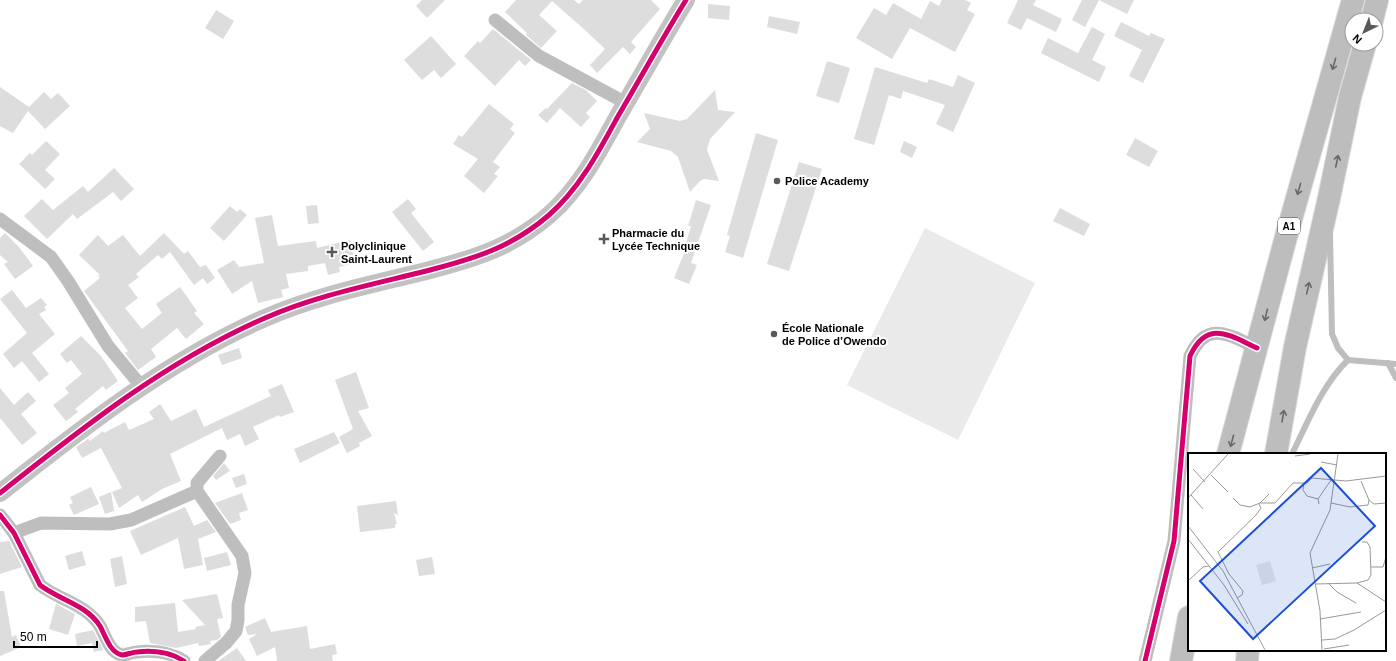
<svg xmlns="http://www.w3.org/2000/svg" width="1396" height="661" viewBox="0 0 1396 661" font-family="Helvetica,sans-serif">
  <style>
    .green { fill: #eaeaea }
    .building { fill: #ddd }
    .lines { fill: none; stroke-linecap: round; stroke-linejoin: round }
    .highway-casing { stroke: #dbdbdb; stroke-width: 24 }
    .lane { stroke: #bebebe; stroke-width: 6 }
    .street { stroke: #bebebe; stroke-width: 13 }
    .secondary { stroke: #c2c2c2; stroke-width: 18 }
    .highway { stroke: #bdbdbd; stroke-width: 22 }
    .cycleway-casing { stroke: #fff; stroke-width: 8 }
    .cycleway { stroke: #d6006c; stroke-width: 5 }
    .oneway { stroke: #686868 }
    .poi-dot { fill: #595959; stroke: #fff; stroke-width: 1.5 }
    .labels { text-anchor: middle; stroke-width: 4; stroke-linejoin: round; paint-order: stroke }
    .shield { fill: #fff; stroke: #4c4c4c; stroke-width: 1 }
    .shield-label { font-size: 10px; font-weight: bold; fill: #000 }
    .poi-label { font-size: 11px; font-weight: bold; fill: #000; stroke: #fff; text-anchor: start }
    .inset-road { fill: none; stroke: #999; stroke-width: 1 }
    .view { fill: #1d4ed8; fill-opacity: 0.15; stroke: #1d4ed8; stroke-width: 2 }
    .inset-edge { fill: none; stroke: #000; stroke-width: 2 }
  </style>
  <rect width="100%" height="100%" fill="#fff"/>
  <!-- green -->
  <path class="green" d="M925 228 1035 283 958 440 847 385Z"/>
  <!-- building -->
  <g class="building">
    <path d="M422 0H445L427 18 416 6Z"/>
    <path d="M516 0H574L579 4 583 0H651L660 9 631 42 636 47 630 54 623 47 597 73 590 65 605 49 586 31 552 1 539 15 557 31 541 48 526 35 527 33 505 12Z"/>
    <path d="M942 0H965L971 3 967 10 975 14 955 52 910 28 892 59 856 38 874 8 886 15 893 3 921 19 930 1 939 6Z"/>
    <path d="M1018 0H1036L1033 5 1062 19 1056 32 1027 18 1021 30 1007 23Z"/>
    <path d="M1082 0H1134L1127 14 1099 0 1085 27 1072 20Z"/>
    <path d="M708 4 730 6 729 20 708 18Z"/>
    <path d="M216 10 234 21 223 39 205 28Z"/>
    <path d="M769 16 800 22 797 34 767 27Z"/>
    <path d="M1121 22 1149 36 1151 33 1165 39 1143 83 1129 76 1142 50 1114 36Z"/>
    <path d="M1092 27 1105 34 1092 60 1106 67 1099 82 1041 53 1048 38 1078 53Z"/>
    <path d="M493 29 531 60 525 66 519 60 495 86 464 56 478 41 480 43Z"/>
    <path d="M431 36 456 64 441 78 434 70 422 80 404 60Z"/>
    <path d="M827 61 850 68 839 103 816 96Z"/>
    <path d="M875 67 927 83 929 79 953 87 958 75 975 83 953 132 936 124 945 105 903 91 901 99 889 95 874 145 854 139Z"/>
    <path d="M572 83 586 90 597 101 586 113 590 117 581 127 560 108 547 123 538 115 546 108 547 109Z"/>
    <path d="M0 87 29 107 44 92 51 99 58 93 70 106 45 129 28 111 13 133 0 126Z"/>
    <path d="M715 90 718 110 735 112 710 139 707 150 719 181 704 179 700 181 690 192 678 157 671 151 637 142 650 129 644 113 680 121 687 119Z"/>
    <path d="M489 104 514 124 510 129 515 133 493 162 500 167 494 174 498 176 484 193 464 176 478 159 453 144 459 135 462 137Z"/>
    <path d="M756 133 778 140 743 258 725 252 730 236 727 235Z"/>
    <path d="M1135 138 1158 151 1149 167 1126 155Z"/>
    <path d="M46 141 60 154 45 170 55 179 45 189 19 164 30 153 32 155Z"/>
    <path d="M904 141 917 147 912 158 900 152Z"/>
    <path d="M799 162 822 169 789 271 767 264Z"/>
    <path d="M114 168 134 189 121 201 113 192 77 219 73 214 47 239 24 216 42 199 53 210 83 186 88 192Z"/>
    <path d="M408 199 416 209 411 213 434 242 423 251 392 212Z"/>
    <path d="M696 200 711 205 691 263 697 265 689 284 674 278 685 251 684 250 691 226H688Z"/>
    <path d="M317 205 319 223 308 224 306 206Z"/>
    <path d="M230 206 237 212 240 209 247 215 224 241 210 228Z"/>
    <path d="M1060 208 1090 224 1084 236 1053 221Z"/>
    <path d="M272 215 278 246 316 241 317 248 350 240 355 263 339 267 340 272 328 275 325 263 308 266V271L286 274 289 288 281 290 283 297 258 303 252 281 232 294 217 270 234 260 239 267 264 263 255 218Z"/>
    <path d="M5 233 19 247 33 266 15 279 4 264 8 262 0 255V238Z"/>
    <path d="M164 233 184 254 188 251 200 267 206 265 215 278 207 284 203 278 194 285 170 252 162 259 158 255 136 274 139 277 128 285 138 298 125 308 142 329 162 313 156 304 180 287 197 311 194 313 204 324 186 339 177 328 151 349 156 357 138 370 125 353 128 351 84 291 100 278 98 276 100 275 79 255 98 235 108 246 123 235 140 256Z"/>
    <path d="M12 290 26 308 41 298 47 305 44 307 46 310 39 314 55 334 32 353 49 374 39 382 22 361 14 368 3 354 27 333 0 299Z"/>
    <path d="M81 336 101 356 118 381 106 390 103 386 75 409 78 412 66 421 53 405 69 393 65 388 82 374 71 360 67 363 60 354Z"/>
    <path d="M239 348 242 358 222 365 218 355Z"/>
    <path d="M356 372 369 408 358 411 372 436 359 443 360 446 347 453 339 437 353 429 335 380Z"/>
    <path d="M282 384 294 412 280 417 279 415 253 427 259 439 245 446 240 434 227 440 222 428 170 454 181 481 162 489 142 502 138 495 119 508 112 492 122 488 101 448 82 458 76 447 88 439 90 441 103 431 104 433 125 422 129 430 154 419 149 412 160 404 171 421 196 409 204 427 271 396 268 390Z"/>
    <path d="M0 388 14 405 28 392 36 401 21 414 37 433 22 445 0 418Z"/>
    <path d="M334 432 340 443 300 463 294 449Z"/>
    <path d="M224 463 230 471 216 480 213 476Z"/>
    <path d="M244 474 247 484 236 488 232 478Z"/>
    <path d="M91 487 99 504 74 515 69 505 73 503 70 497Z"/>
    <path d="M111 492 114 511 105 514 99 497Z"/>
    <path d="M242 493 248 510 239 513 241 520 230 524 215 503Z"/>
    <path d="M396 501 398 515 394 513 397 524H395V528L360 532 357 506Z"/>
    <path d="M185 507 194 526 207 520 216 532 198 539 203 565 184 569 178 538 141 555 130 531Z"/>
    <path d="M9 541 22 567 0 574V542Z"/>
    <path d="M82 551 86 565 69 570 65 556Z"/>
    <path d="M227 552 231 565 207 571 204 558Z"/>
    <path d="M122 556 127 584 115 587 110 559Z"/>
    <path d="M432 557 435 574 419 576 416 560Z"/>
    <path d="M0 591H4L12 637 16 635 21 647 0 656Z"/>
    <path d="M217 594 223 618 217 619 221 637 217 640 210 641 211 644 199 646 198 643 176 648 150 643 146 621 135 622V607L175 603 178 632 196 629 195 627 205 625 182 600Z"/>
    <path d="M56 604 75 614 68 635 49 629Z"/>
    <path d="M265 618 271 632 307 626 310 649 335 644 337 654 332 655 333 661H277L275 647 257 656 249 639 257 634 248 635 245 627Z"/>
    <path d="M93 630 103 649V650L94 652 92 643 77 646 75 634Z"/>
    <path d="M237 648 246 661H218Z"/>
  </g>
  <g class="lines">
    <defs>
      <g id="highway">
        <path d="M1372 20 1377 0"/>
        <path d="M1228 454 1286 237 1353 0"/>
        <path d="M1276 454 1295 347 1329 198 1350 97 1365 44"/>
        <path d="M1181 661 1189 617"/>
        <path d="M1247 661 1248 650"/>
      </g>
    </defs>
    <!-- highway casing -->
    <use href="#highway" class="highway-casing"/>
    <!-- lane -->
    <g class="lane">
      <path d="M1330 234 1332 334 1338 348 1348 360 1396 364"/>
      <path d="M1388 363 1396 378"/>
      <path d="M1292 454C1308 422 1322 385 1348 360"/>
    </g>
    <!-- street -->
    <g class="street">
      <path d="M495 20 539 56 626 103"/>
      <path d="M0 219 51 257 68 281 108 346 142 387"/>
      <path d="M0 515 14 533 40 585C59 600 86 604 100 626 105 635 110 653 122 655 126 655 133 652 137 652 154 650 170 652 184 661"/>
      <path d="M14 533 41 523 110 524 131 520 197 491"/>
      <path d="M205 661 226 643 236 631 238 620V605L245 573 242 556 197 491V483L220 456"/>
      <path d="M1145 661 1174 541 1190 356C1207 319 1229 335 1257 348"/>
    </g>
    <!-- secondary -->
    <path class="secondary" d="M0 493C82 428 168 360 265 318 317 295 375 284 430 270 476 258 512 247 549 215 579 189 598 153 617 118 640 79 662 39 686 0"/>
    <!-- highway -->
    <use href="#highway" class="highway"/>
    <defs>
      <g id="cycleway">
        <path d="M0 493C82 428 168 360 265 318 317 295 375 284 430 270 476 258 512 247 549 215 579 189 598 153 617 118 640 79 662 39 686 0"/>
        <path d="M0 515 14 533 40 585C59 600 86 604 100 626 105 635 110 653 122 655 126 655 133 652 137 652 154 650 170 652 184 661"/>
        <path d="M1145 661 1174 541 1190 356C1207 319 1229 335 1257 348"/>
      </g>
    </defs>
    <!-- cycleway casing -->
    <use href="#cycleway" class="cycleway-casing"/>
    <!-- cycleway -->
    <use href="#cycleway" class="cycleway"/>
  </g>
  <!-- one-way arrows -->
  <defs><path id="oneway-shaft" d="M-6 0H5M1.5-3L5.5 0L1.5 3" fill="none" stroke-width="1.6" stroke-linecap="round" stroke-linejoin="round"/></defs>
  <g class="oneway">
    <use href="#oneway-shaft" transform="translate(1334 64) rotate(106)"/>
    <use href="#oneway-shaft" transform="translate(1337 161) rotate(-78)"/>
    <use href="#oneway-shaft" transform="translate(1299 189) rotate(106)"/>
    <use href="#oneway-shaft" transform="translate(1308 288) rotate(-77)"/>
    <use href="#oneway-shaft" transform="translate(1266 315) rotate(104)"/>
    <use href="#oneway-shaft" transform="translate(1283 416) rotate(-80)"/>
    <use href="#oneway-shaft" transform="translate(1232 441) rotate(105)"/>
  </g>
  <!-- markers -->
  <g class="poi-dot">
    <circle cx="777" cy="181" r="4"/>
    <path d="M602 233h4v4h4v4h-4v4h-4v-4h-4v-4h4z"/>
    <path d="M330 246h4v4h4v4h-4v4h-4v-4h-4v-4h4z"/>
    <circle cx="774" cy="334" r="4"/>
  </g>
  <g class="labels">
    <!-- shield labels -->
    <rect class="shield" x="1278" y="218" width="22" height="16" rx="3"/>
    <g class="shield-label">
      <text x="1289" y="230">A1</text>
    </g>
    <!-- poi labels -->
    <g class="poi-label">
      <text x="785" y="185">Police Academy</text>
      <text x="612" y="237">Pharmacie du<tspan x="612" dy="13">Lycée Technique</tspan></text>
      <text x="341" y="250">Polyclinique<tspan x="341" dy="13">Saint-Laurent</tspan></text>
      <text x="782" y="332">École Nationale<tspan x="782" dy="13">de Police d’Owendo</tspan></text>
    </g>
  </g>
  <!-- overview -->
  <g transform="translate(1188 453)">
    <rect width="198" height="198" fill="#fff"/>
    <path d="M82 108 88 128 74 132 68 112Z" fill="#eaeaea"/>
    <path class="inset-road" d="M107 3 122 1M133 9 149 12M5 16 17 29M23 22 40 39M173 28 181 47 186 51 198 50M116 30 115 37 119 43 130 46 131 51M3 42 15 56M0 45 40 1M45 45 52 52 62 54 72 50 81 41M130 46 143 27M72 50H87L105 30H119L124 25 158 28 198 23M143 50 162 54 180 52 181 47M0 73 35 118 77 197M0 86 36 132 60 171M183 114H195L198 104M124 115 142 111M0 128 15 114 21 113M140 130 149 139 168 150M169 130 180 127 183 122 182 94 179 89H174M128 131 169 130 198 149M49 145 54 142 55 138 41 121 30 99 68 62 73 55 71 51M132 166 173 159M134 187 147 186 166 177 198 157M136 196 161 192M134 197 132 158 122 100 142 57 150 1"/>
    <path class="view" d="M133 15 187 73 65 186 12 128Z"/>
    <rect width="198" height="198" class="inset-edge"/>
  </g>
  <!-- north arrow -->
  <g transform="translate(1364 32) rotate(223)"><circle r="19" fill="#ffffff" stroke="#999999"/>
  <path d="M0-3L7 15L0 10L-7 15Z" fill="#595959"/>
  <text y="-6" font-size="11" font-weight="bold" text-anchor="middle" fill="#000000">N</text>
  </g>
  <!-- scale -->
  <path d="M14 641v6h83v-6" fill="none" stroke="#000000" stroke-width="2"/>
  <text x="20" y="641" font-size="12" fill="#000000" stroke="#ffffff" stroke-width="3" paint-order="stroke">50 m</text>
</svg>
